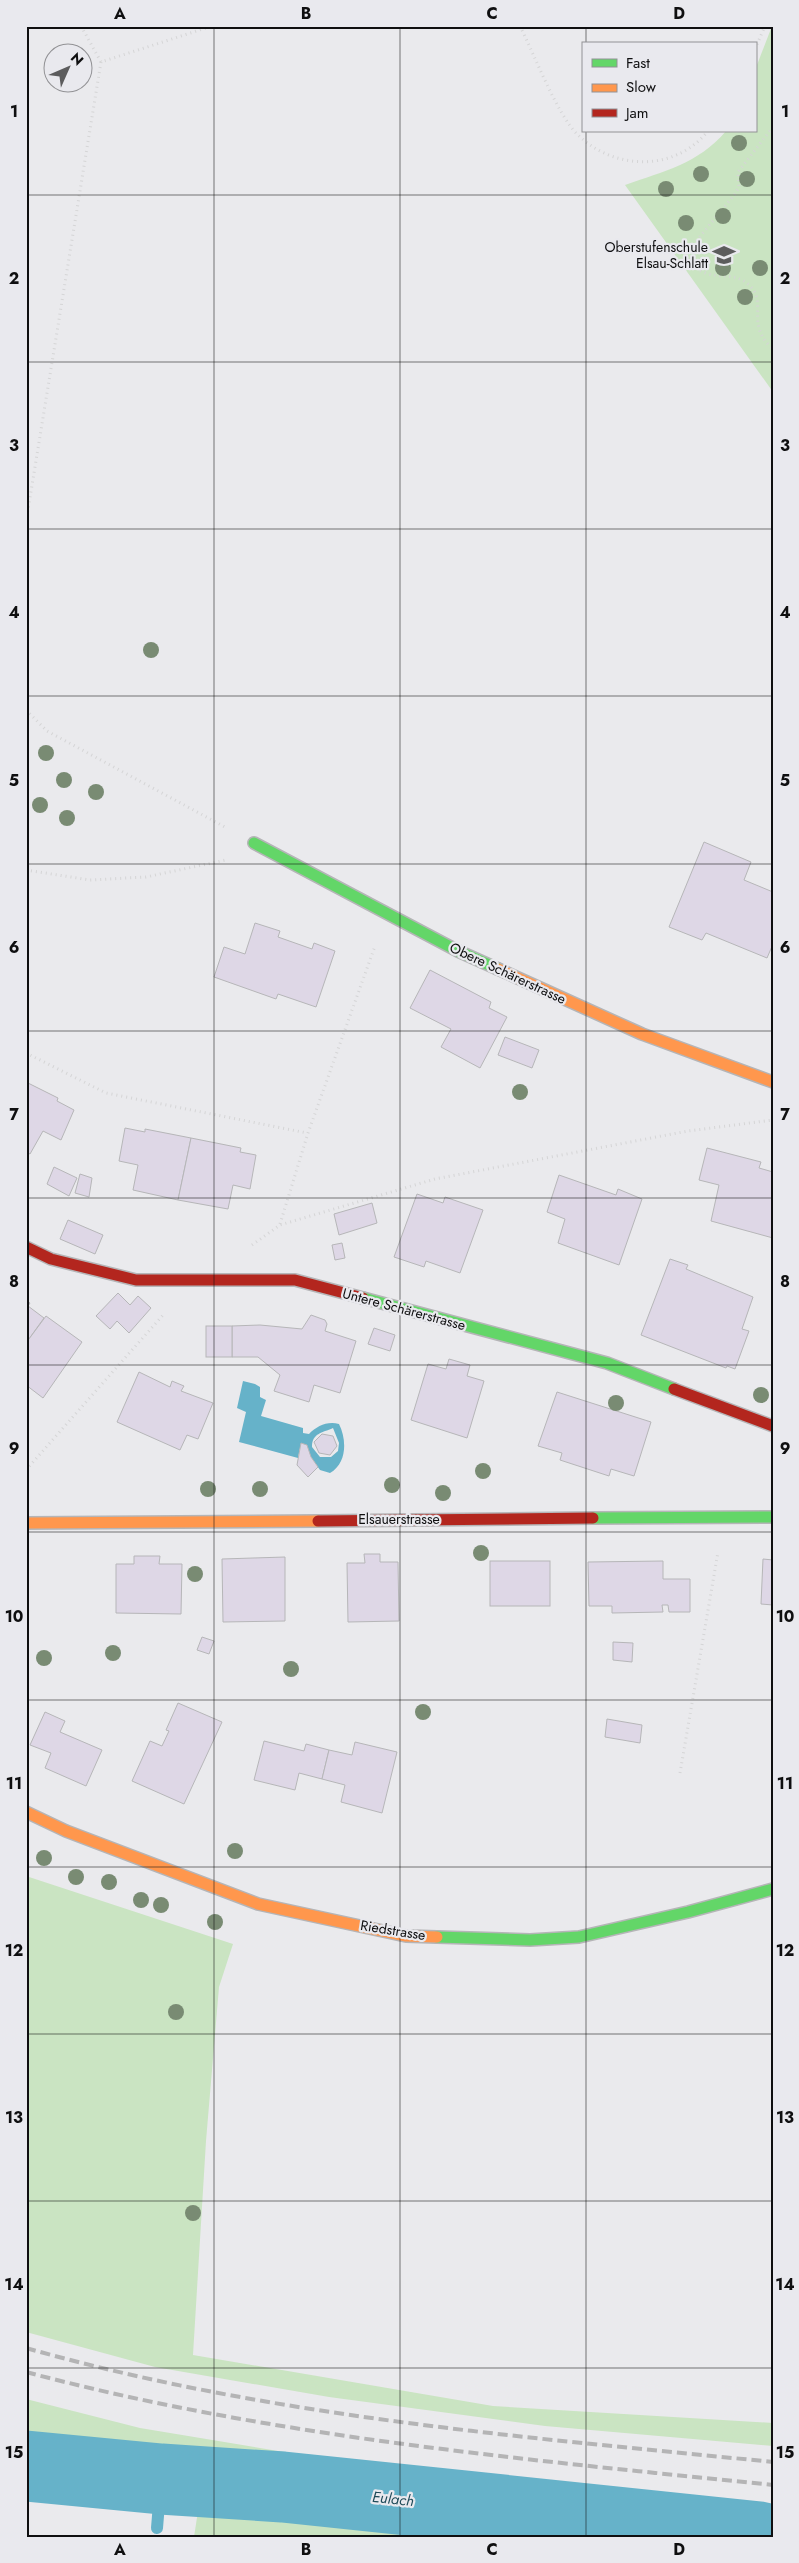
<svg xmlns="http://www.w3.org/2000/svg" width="799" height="2563" viewBox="0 0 799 2563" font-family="Jost,sans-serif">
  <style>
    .green { fill: #cae4c2 }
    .water { fill: #66b2c9; fill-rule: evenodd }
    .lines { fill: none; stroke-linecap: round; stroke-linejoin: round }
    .stream { stroke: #66b2c9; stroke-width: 12 }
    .river { stroke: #66b2c9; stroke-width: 71 }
    .building { fill: #ded7e6; stroke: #b6b6b8 }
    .fast-casing { stroke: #b5b5b7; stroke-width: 14 }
    .slow-casing { stroke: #b5b5b7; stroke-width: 14 }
    .jam-casing { stroke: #b5b5b7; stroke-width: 14 }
    .path { stroke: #d5d5d6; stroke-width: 3; stroke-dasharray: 1 4; stroke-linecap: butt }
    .fast { stroke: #63d668; stroke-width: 11 }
    .slow { stroke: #ff974d; stroke-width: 11 }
    .jam { stroke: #b3261e; stroke-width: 11 }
    .rail { stroke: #b4b4b5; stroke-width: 4; stroke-dasharray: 10 5; stroke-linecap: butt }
    .tree { fill: #798b73 }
    .grid { fill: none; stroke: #0f0f10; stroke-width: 1; stroke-opacity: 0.55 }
    .labels { text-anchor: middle; stroke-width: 4.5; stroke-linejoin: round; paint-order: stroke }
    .poi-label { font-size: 14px; fill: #0f0f10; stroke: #e9e9ee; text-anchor: end }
    .street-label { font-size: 14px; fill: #0f0f10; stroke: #e9e9ee }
    .water-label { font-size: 15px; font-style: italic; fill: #1f4b59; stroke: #e9e9ee }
    .neatline { fill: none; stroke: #0f0f10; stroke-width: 2 }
    .grid-label { font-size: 16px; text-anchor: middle; font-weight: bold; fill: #0f0f10 }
  </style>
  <rect width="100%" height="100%" fill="#eaeaed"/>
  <!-- green -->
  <g class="green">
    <path d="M772 26H773V392L625 185C664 171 698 164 726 131H755V70Z"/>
    <path d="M26 1876 233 1944 219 1987 206 2141 193 2355 493 2406 773 2423V2446L545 2426 329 2397 155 2367 26 2332Z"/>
    <path d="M26 2399 140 2428 320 2458 773 2508V2537H194L200 2498 26 2486Z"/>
  </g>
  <!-- water -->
  <path class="water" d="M243 1381 255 1384 260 1387V1397L266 1400 261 1416 303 1428V1433L309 1434C317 1426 327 1421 339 1424 347 1440 347 1463 330 1473L320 1470 301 1443 298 1458 239 1442 246 1412 237 1408ZM333 1428 339 1443 338 1451 331 1457H320L312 1447C312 1433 322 1433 333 1428Z"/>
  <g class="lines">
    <!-- stream -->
    <path class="stream" d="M157 2528 161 2479"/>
    <!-- river -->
    <path class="river" d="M26 2466 161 2479 283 2487 760 2537"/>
  </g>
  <!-- building -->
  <g class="building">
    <path d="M704 842 751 862 744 880 773 892V944L767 958 706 933 702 940 669 927Z"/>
    <path d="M255 923 280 931 278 937 312 949 314 943 335 951 316 1007 278 994 276 999 214 977 224 947 245 954Z"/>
    <path d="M430 970 491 1002 489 1008 507 1017 480 1068 441 1047 451 1029 410 1008Z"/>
    <path d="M505 1037 539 1050 532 1068 498 1055Z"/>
    <path d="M26 1082 58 1098 57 1101 74 1110 61 1140 43 1131 30 1154 26 1152Z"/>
    <path d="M125 1128 145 1132V1129L191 1138 178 1200 133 1190 138 1165 119 1161Z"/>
    <path d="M191 1138 241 1148 240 1152 256 1155 250 1189 233 1185 228 1209 178 1200Z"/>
    <path d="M707 1148 761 1162 759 1168 773 1172V1238L711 1221 719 1185 699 1180Z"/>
    <path d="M54 1167 77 1178 69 1196 47 1184Z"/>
    <path d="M80 1174 92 1178 89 1197 75 1193Z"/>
    <path d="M559 1175 616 1195 618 1189 642 1199 619 1265 558 1243 565 1219 547 1212Z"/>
    <path d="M417 1194 443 1203 445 1197 483 1210 460 1273 426 1261 424 1267 394 1257Z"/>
    <path d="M372 1203 377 1223 339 1235 334 1214Z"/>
    <path d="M68 1220 103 1235 95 1254 60 1239Z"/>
    <path d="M342 1243 345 1258 335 1260 332 1245Z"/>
    <path d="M670 1259 688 1265 686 1269 753 1297 742 1329 749 1331 735 1369 727 1366 726 1368 641 1335Z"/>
    <path d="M118 1293 130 1305 138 1296 151 1308 129 1333 117 1321 110 1329 96 1316Z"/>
    <path d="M26 1300 30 1303 28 1306 44 1318 26 1343Z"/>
    <path d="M311 1315 325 1320 327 1324 325 1331 356 1341 340 1393 314 1385 309 1402 274 1391 280 1375 258 1357H232V1326L260 1325 302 1329Z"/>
    <path d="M46 1316 82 1342 43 1398 26 1385V1343Z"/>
    <rect x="206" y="1326" width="26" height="31"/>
    <path d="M374 1328 395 1335 390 1351 368 1344Z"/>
    <path d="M449 1359 470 1365 467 1376 484 1381 467 1438 411 1420 428 1364 446 1369Z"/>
    <path d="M139 1372 170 1387 172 1381 184 1386 181 1391 213 1403 198 1439 187 1435 180 1450 117 1422Z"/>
    <path d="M557 1392 651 1422 634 1476 611 1469 609 1476 560 1460 562 1453 538 1446Z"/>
    <path d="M322 1434 333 1436 337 1446 330 1455 319 1453 314 1442Z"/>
    <path d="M301 1443 307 1445 311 1457 318 1467 308 1477 297 1465Z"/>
    <path d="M364 1554H380V1562H398L399 1621 348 1622 347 1563H365Z"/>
    <path d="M134 1556H160L159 1564H182L181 1614 116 1613V1564H134Z"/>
    <path d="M285 1557V1621L223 1622 222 1559Z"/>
    <path d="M763 1559 773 1560V1605L761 1604Z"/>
    <rect x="490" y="1561" width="60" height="45"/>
    <path d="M663 1561V1579H690V1612H669L668 1605H662L663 1612 612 1613V1606H589L588 1562Z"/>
    <path d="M202 1637 214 1641 209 1654 197 1650Z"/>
    <path d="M613 1642 633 1643 632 1662 613 1660Z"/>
    <path d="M178 1703 222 1722 184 1804 132 1781 150 1741 162 1746 169 1731 166 1730Z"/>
    <path d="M45 1712 65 1721 60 1732 102 1750 86 1786 45 1768 51 1753 30 1745Z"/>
    <path d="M607 1719 642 1725 640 1743 605 1737Z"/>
    <path d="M264 1741 304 1751 306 1744 329 1750 322 1779 299 1773 295 1790 254 1780Z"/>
    <path d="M355 1742 397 1752 382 1813 341 1802 345 1785 322 1779 329 1750 352 1755Z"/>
  </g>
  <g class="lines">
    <defs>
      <g id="fast">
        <path d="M254 843 458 951 498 969"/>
        <path d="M363 1298 607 1363 674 1389"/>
        <path d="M593 1518 773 1517"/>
        <path d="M437 1937 530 1940 579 1937 688 1912 773 1889"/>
      </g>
      <g id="slow">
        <path d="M498 969 642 1034 773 1082"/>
        <path d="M26 1523 318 1521"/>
        <path d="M26 1812 66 1831 258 1904 406 1936 437 1937"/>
      </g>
      <g id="jam">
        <path d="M26 1247 51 1259 136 1280H295L363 1298"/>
        <path d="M674 1389 773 1426"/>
        <path d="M318 1521 593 1518"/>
      </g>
    </defs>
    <!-- fast casing -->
    <use href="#fast" class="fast-casing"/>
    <!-- slow casing -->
    <use href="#slow" class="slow-casing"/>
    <!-- jam casing -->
    <use href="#jam" class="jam-casing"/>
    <!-- path -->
    <g class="path">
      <path d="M81 26 101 62"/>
      <path d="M520 26C534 54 557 114 577 134 614 171 675 172 708 131"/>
      <path d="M755 49 765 26"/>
      <path d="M773 127 738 172 739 187 735 194 688 251 687 260C711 287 732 266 751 287 767 304 745 324 773 349"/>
      <path d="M26 522 101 62 212 26"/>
      <path d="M26 710 47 731 225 827"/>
      <path d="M26 870 90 880 146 877 226 860"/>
      <path d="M26 1053 106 1093 307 1133"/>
      <path d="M280 1224 308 1133 375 946"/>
      <path d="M252 1245 280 1225 435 1179 688 1131 773 1120"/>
      <path d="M26 1470 163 1315"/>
      <path d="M680 1773 718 1552"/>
    </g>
    <!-- fast -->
    <use href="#fast" class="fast"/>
    <!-- slow -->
    <use href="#slow" class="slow"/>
    <!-- jam -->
    <use href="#jam" class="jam"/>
    <!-- rail -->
    <g class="rail">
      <path d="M26 2348C269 2417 523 2437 773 2462"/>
      <path d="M26 2372C270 2437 522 2459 773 2485"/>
    </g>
  </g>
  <!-- trees -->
  <g class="tree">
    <circle cx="739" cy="143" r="8"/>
    <circle cx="701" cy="174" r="8"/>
    <circle cx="747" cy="179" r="8"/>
    <circle cx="666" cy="189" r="8"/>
    <circle cx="723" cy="216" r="8"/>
    <circle cx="686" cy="223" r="8"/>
    <circle cx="723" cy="268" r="8"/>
    <circle cx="760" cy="268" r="8"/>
    <circle cx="745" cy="297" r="8"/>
    <circle cx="151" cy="650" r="8"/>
    <circle cx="46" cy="753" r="8"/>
    <circle cx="64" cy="780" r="8"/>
    <circle cx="96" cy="792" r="8"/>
    <circle cx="40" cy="805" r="8"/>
    <circle cx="67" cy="818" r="8"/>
    <circle cx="520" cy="1092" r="8"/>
    <circle cx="761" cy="1395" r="8"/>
    <circle cx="616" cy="1403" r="8"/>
    <circle cx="483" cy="1471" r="8"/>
    <circle cx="392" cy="1485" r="8"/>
    <circle cx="208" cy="1489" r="8"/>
    <circle cx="260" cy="1489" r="8"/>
    <circle cx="443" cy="1493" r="8"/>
    <circle cx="481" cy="1553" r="8"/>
    <circle cx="195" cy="1574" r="8"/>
    <circle cx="113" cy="1653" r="8"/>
    <circle cx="44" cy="1658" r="8"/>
    <circle cx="291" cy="1669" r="8"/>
    <circle cx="423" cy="1712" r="8"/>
    <circle cx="235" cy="1851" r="8"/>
    <circle cx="44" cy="1858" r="8"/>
    <circle cx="76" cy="1877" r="8"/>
    <circle cx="109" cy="1882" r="8"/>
    <circle cx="141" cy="1900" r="8"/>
    <circle cx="161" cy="1905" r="8"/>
    <circle cx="215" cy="1922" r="8"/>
    <circle cx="176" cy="2012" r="8"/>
    <circle cx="193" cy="2213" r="8"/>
  </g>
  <!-- grid -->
  <path class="grid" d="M214 26V2537M400 26V2537M586 26V44M586 131V2537M26 195H773M26 362H773M26 529H773M26 696H773M26 864H773M26 1031H773M26 1198H773M26 1365H773M26 1532H773M26 1700H773M26 1867H773M26 2034H773M26 2201H773M26 2368H773"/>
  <!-- icons -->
  <defs>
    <symbol id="school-bare" viewBox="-9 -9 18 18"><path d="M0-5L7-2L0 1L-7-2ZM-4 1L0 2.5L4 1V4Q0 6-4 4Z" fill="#5c5c5d" stroke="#e9e9ee" stroke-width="2.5" paint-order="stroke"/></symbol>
  </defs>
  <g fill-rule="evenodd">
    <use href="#school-bare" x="708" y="239" width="32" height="32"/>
  </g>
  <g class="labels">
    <!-- poi labels -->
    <g class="poi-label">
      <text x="708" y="252">Oberstufenschule<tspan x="708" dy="16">Elsau-Schlatt</tspan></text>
    </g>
    <!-- street labels -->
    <g class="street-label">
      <text transform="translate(508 973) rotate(25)" y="5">Obere Schärerstrasse</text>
      <text transform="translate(404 1309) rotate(15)" y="5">Untere Schärerstrasse</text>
      <text x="399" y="1524">Elsauerstrasse</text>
      <text transform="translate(393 1930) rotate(9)" y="5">Riedstrasse</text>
    </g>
    <!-- water labels -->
    <g class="water-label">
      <text transform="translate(393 2499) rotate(6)" y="5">Eulach</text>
    </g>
  </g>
  <!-- border -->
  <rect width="799" height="2563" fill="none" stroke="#e9e9ee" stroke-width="55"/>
  <!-- legend -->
  <rect x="582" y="42" width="175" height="90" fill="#e9e9ee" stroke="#929295"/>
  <rect x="592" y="59" width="25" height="8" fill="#63d668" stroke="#929295"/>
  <text x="626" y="68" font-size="15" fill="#0f0f10">Fast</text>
  <rect x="592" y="84" width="25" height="8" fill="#ff974d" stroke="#929295"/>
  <text x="626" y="92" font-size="15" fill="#0f0f10">Slow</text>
  <rect x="592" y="109" width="25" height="8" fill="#b3261e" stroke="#929295"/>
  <text x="626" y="118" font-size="15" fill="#0f0f10">Jam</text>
  <!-- north arrow -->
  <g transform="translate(68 68) rotate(45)"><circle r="24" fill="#e9e9ee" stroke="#929295"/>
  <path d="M0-4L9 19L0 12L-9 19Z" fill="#5c5c5d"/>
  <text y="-8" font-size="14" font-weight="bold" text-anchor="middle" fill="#0f0f10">N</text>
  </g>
  <rect x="28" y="28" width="744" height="2508" class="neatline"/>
  <g class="grid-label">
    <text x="120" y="19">A</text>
    <text x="306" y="19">B</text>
    <text x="492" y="19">C</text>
    <text x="679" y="19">D</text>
    <text x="14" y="117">1</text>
    <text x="785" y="117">1</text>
    <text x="14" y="284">2</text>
    <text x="785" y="284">2</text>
    <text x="14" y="451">3</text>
    <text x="785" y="451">3</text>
    <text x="14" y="618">4</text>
    <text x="785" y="618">4</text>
    <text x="14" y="786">5</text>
    <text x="785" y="786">5</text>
    <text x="14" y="953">6</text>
    <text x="785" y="953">6</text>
    <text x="14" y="1120">7</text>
    <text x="785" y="1120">7</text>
    <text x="14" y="1287">8</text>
    <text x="785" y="1287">8</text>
    <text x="14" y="1454">9</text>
    <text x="785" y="1454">9</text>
    <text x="14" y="1622">10</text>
    <text x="785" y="1622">10</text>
    <text x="14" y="1789">11</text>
    <text x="785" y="1789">11</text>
    <text x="14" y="1956">12</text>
    <text x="785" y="1956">12</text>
    <text x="14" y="2123">13</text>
    <text x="785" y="2123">13</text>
    <text x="14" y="2290">14</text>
    <text x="785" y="2290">14</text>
    <text x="14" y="2458">15</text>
    <text x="785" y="2458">15</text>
    <text x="120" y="2555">A</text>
    <text x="306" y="2555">B</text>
    <text x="492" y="2555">C</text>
    <text x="679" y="2555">D</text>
  </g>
</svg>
